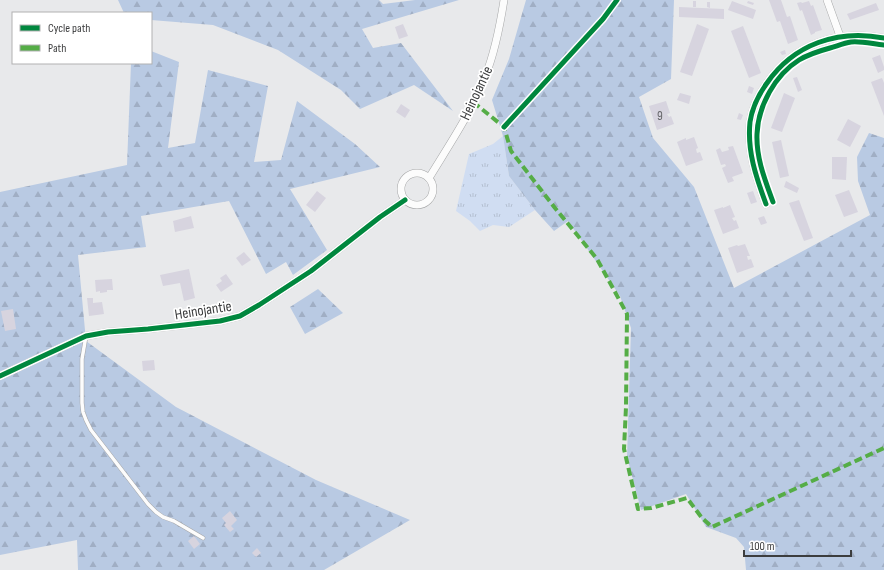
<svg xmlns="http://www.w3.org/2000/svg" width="884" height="570" viewBox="0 0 884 570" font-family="'Sofia Sans Condensed',sans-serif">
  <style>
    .grass { fill: url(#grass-tufts) }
    .forest { fill: url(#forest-firs) }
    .building { fill: #d7d4df }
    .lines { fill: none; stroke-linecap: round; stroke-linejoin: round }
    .service-casing { stroke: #a6a7a8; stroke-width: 4.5 }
    .minor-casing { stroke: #a6a7a8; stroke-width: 8 }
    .service { stroke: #fcfcfc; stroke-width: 3.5 }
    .minor { stroke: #fcfcfc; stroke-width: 7 }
    .quiet { stroke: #55ad46; stroke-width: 4; stroke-dasharray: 8 4; stroke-linecap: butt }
    .cycleway-casing { stroke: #fff; stroke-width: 8 }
    .cycleway { stroke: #00873e; stroke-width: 5 }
    .labels { text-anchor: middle; stroke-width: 3.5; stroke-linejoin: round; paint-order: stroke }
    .number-label { font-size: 13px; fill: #656569 }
    .street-label { font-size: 15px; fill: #3c3d3e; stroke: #fff }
  </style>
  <defs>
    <pattern id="grass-tufts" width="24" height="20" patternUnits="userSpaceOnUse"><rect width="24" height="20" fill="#d0ddf2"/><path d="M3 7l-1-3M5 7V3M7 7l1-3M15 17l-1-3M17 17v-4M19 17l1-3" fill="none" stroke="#b4bfd1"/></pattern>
    <pattern id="forest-firs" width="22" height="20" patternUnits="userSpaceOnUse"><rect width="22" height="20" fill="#b9cae3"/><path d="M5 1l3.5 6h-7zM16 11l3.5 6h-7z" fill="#a0aec4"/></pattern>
  </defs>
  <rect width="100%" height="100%" fill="#e8e9eb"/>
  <!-- grass -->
  <path class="grass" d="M503 136 509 176 535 210 509 227 493 225 480 231 470 221 456 211 469 154 493 144Z"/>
  <!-- forest -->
  <g class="forest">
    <path d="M118 0H379L383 4 415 0H459L362 29 373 48 401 43 453 111 414 85 360 109 341 90 278 50 213 25 151 20V13H124Z"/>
    <path d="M526 0H674L671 79 639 97 653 138 694 187 734 288 870 215 858 181 857 157 869 133 884 138V570H746L744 547 736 538 706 527 686 494 641 510 627 457 631 328 620 296 568 221 554 231 535 210 509 176 503 136 492 100 509 59Z"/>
    <path d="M151 51 179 62 168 148 195 143 208 70 268 86 254 162 281 160 297 101 355 144 380 167 290 189 327 250 293 275 286 262 266 274 229 201 141 216 146 247 78 255 86 341 176 407 316 480 410 520 324 570H78L77 540 0 555V192L127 165 131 63H151Z"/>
    <path d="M318 289 343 313 305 334 290 307Z"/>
  </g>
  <!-- building -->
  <g class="building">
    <path d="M769 0H781L787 17 790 16 798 40 788 44 780 21 777 22Z"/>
    <rect x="693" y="1" width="3" height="6"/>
    <path d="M732 1 756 10 753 19 728 10Z"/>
    <path d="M748 1 754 3 753 5 747 3Z"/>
    <path d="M809 1 811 6 813 5 822 30 815 32V33L811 35 802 10 800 11 797 3 801 2 802 3Z"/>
    <path d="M707 2H710V8L707 7Z"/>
    <path d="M876 3 879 10 850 20 847 14Z"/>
    <path d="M679 7 724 9V19L679 17Z"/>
    <path d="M403 24 408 36 399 39 395 27Z"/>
    <path d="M697 24 709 29 692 76 680 72Z"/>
    <path d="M743 26 761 73 749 78 731 31Z"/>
    <path d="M785 50 786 54 782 55 780 52Z"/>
    <path d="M880 55 884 67V70L878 73 872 58Z"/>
    <path d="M797 77 802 90 798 92 793 78Z"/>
    <path d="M882 78 884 83V116L871 82Z"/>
    <path d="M749 86 754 88 752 94 747 92Z"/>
    <path d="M680 93 691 96 689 104 677 100Z"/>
    <path d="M784 93 795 98 782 132 771 128Z"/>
    <path d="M666 101 670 113 667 114 669 117 671 116 674 124 657 130 649 106Z"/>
    <path d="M401 104 410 110 405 118 396 112Z"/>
    <path d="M739 113 743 115 741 120 737 119Z"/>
    <path d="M848 119 861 126 850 147 837 140Z"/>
    <path d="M694 137 698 148 696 149 697 153 700 152 703 160 686 166 677 142 686 138V140Z"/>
    <path d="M781 140 789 176 780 178 772 142Z"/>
    <path d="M733 146 743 173 732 177 734 181 728 183 722 168 726 166 725 164 721 165 716 150 720 148 722 152 729 150 728 147Z"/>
    <path d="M832 157H847L846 180 832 179Z"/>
    <path d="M786 181 799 188 797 193 784 187Z"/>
    <path d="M849 190 858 212 844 217 835 195Z"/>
    <path d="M317 191 326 198 315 212 306 205Z"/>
    <path d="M753 191 757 202 751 204 747 193Z"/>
    <path d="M799 200 813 238 804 241 789 203Z"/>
    <path d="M730 205 735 217 732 218 734 221 736 220 739 228 723 234 714 210 723 207V208Z"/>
    <path d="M191 216 194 228 175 232 173 221Z"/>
    <path d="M764 216 767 223 761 225 758 218Z"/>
    <path d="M745 244 750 256H747L748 260 751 259 754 267 737 273 728 248 737 245 738 246Z"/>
    <path d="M244 252 251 260 242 266 236 258Z"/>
    <path d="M189 269 195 298 184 301 180 283 163 286 160 275Z"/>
    <path d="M226 274 233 284 221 292 216 285 222 281 220 278Z"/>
    <path d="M112 279 113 290H107V292L100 293V291L96 292 95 280Z"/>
    <path d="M87 298H93V303L102 302 104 314 89 316Z"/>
    <path d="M13 309 16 329 5 331 1 311Z"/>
    <path d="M154 360 155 370 143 371 142 361Z"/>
    <path d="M230 511 237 520 231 526 234 529 230 532 224 525 226 523 222 518Z"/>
    <path d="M194 536 200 544 194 549 188 541Z"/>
    <path d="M257 548 261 553 256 557 252 553Z"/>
  </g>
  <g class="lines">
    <defs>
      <path id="service" d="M86 336 82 359V403L83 412 86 420 91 430 148 504 156 512 163 517 174 521 203 538"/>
      <g id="minor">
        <path d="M827 0 840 36"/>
        <circle cx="417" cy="189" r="16"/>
        <path d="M429 178C449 145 471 113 485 77 495 52 500 26 504 0"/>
        <path d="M766 204C756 177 747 151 750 122 752 108 759 94 767 83 794 44 838 29 884 38"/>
        <path d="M0 376 86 336 108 332 148 329 220 321 240 316 259 305 311 271 380 217 405 200"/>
      </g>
    </defs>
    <!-- service casing -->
    <use href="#service" class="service-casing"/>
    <!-- minor casing -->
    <use href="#minor" class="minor-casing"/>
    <!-- service -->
    <use href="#service" class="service"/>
    <!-- minor -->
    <use href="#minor" class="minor"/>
    <!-- quiet -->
    <path class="quiet" d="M473 102 504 127 511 151 555 208 597 259 627 314 626 407 624 449 638 509 651 508 687 498 702 518 712 527 884 448"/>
    <defs>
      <g id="cycleway">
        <path d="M504 127 603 19 617 0"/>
        <path d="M773 202C765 180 756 158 757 134 758 106 775 75 799 60 809 54 819 51 830 48 837 46 844 43 851 42 862 41 873 44 884 45"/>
        <path d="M766 204C756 177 747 151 750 122 752 108 759 94 767 83 794 44 838 29 884 38"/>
        <path d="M0 376 86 336 108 332 148 329 220 321 240 316 259 305 311 271 380 217 405 200"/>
      </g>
    </defs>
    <!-- cycleway casing -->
    <use href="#cycleway" class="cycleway-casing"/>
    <!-- cycleway -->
    <use href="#cycleway" class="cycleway"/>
  </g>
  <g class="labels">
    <!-- number labels -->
    <g class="number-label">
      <text x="660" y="120">9</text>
    </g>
    <!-- street labels -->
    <g class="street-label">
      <text transform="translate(476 93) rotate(-65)" y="5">Heinojantie</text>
      <text transform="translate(203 310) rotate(-9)" y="5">Heinojantie</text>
    </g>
  </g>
  <!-- legend -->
  <rect x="12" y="12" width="140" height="52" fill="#ffffff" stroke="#b1b1b2"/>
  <rect x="20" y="25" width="20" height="6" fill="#00873e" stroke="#b1b1b2"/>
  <text x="48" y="32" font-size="12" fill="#3c3d3e">Cycle path</text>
  <rect x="20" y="45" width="20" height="6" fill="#55ad46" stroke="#b1b1b2"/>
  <text x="48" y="52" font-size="12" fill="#3c3d3e">Path</text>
  <!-- scale -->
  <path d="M744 550v6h107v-6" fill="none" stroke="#3c3d3e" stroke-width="2"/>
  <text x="750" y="550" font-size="12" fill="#3c3d3e" stroke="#ffffff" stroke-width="3" paint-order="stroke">100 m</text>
</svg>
